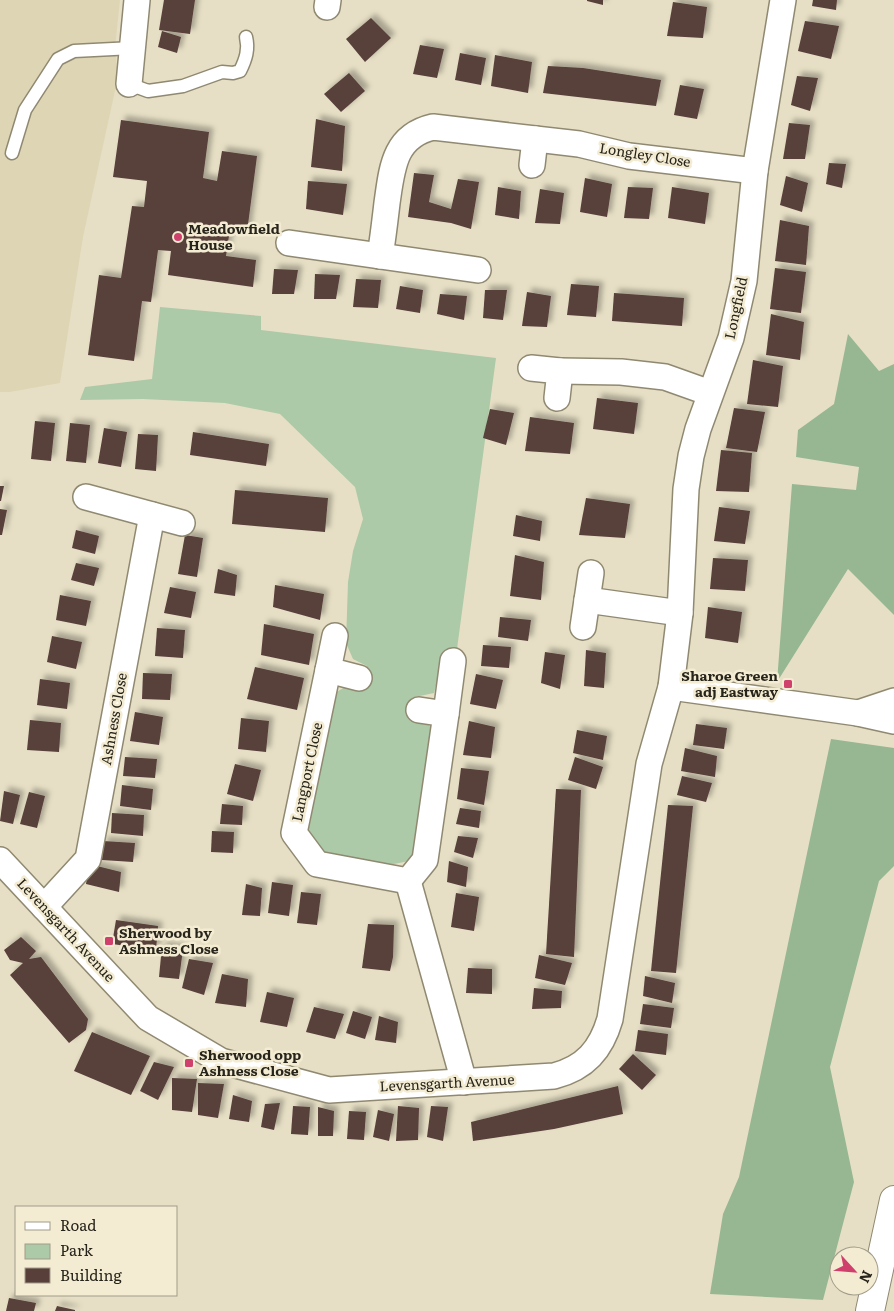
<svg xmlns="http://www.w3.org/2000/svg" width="894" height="1311" viewBox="0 0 894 1311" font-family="Literata,serif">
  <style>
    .built { fill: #ded5b4 }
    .green { fill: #accaa7 }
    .forest { fill: #97b793 }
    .building { fill: #583f3a; filter: url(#shadow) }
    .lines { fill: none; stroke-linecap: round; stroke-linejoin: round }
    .lane-casing { stroke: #908971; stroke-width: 15 }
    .street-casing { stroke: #908971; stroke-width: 28 }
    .secondary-casing { stroke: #908971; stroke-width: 30 }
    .lane { stroke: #fff; stroke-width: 12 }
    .street { stroke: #fff; stroke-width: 25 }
    .secondary { stroke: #fff; stroke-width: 28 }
    .poi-dot { fill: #cf416c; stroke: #f3ecd2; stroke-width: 2 }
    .labels { text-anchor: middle; stroke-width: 5; stroke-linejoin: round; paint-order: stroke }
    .street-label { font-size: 14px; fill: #27241b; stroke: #f3ecd2 }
    .poi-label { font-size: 14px; font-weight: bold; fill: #27241b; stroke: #f3ecd2; text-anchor: start }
  </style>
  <defs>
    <filter id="shadow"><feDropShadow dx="4.5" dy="-4.5" stdDeviation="2.5" flood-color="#0004"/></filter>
  </defs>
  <rect width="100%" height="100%" fill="#e6dfc5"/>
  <!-- built -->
  <path class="built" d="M0 0H120L115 48 118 77 83 237 60 383 10 392H0Z"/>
  <!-- green -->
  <path class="green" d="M160 307 261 316V330L496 358 457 649 445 651 434 693 415 697V717L433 728 423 834 409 861 379 867 335 859 310 842 304 823 333 694 352 683 365 686 367 666 353 659 346 643 348 582 353 551 363 519 355 487 280 414 225 403 143 399 80 400 85 387 152 379Z"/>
  <!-- forest -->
  <g class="forest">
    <path d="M848 334 879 371 894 364V615L848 569 777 682 792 484 856 490 859 467 796 457 798 430 834 404Z"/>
    <path d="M831 739 894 748V866L879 881 830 1067 854 1182 823 1300 710 1294 723 1214 739 1177Z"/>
  </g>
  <!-- building -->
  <g class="building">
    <path d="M164 0H195L190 34 159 30Z"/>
    <path d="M587 0H603V5L587 1Z"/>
    <path d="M813 0H837L836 10 812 6Z"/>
    <path d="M673 2 707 7 703 38 667 36Z"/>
    <path d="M371 18 391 38 365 62 346 39Z"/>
    <path d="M805 21 839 26 831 59 798 51Z"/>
    <path d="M162 31 181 37 177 53 158 47Z"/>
    <path d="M420 45 444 49 437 78 413 74Z"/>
    <path d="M460 53 486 58 481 85 455 80Z"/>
    <path d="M495 55 532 62 528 93 491 86Z"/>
    <path d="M548 66 583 68 661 80 656 106 543 93Z"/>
    <path d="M349 73 365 91 341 112 324 94Z"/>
    <path d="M797 76 818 78 810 111 791 105Z"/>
    <path d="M680 85 704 89 697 119 674 115Z"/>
    <path d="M316 119 345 126 342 171 311 167Z"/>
    <path d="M121 120 209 132 203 178 217 181 222 151 257 156 247 232 230 229 226 256 256 260 253 287 168 275 171 251 158 250 151 302 142 301 134 361 88 355 99 275 121 278 132 206 144 207 147 181 113 177Z"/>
    <path d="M789 123 810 125 805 159H783Z"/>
    <path d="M829 163 846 164 842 188 826 184Z"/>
    <path d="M414 173 434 175 429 202 451 209 458 179 479 182 471 229 451 223 408 217Z"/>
    <path d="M786 176 808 183 802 212 780 205Z"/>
    <path d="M585 178 612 184 607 217 580 212Z"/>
    <path d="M308 181 347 184 343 215 306 209Z"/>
    <path d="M498 187 521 191 519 219 495 215Z"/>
    <path d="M628 187 653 188 649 219 624 218Z"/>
    <path d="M672 187 709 193 705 224 668 218Z"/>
    <path d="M540 189 564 193 560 224 535 223Z"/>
    <path d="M780 220 809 226 806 265 775 261Z"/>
    <path d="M775 268 806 272 801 313 770 309Z"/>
    <path d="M274 269 298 270 294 294H272Z"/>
    <path d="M315 274 340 275 336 299H314Z"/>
    <path d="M356 279 381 280 378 308 353 307Z"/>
    <path d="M571 284 599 286 596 317 567 315Z"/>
    <path d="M400 286 423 290 420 313 396 309Z"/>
    <path d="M485 290H507L503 320 483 318Z"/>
    <path d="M527 292 551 296 547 327 522 326Z"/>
    <path d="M614 293 684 298 682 326 612 321Z"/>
    <path d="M440 294 467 296 464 320 437 314Z"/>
    <path d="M771 314 804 322 800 360 766 355Z"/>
    <path d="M753 360 783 366 778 407 747 404Z"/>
    <path d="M597 398 638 403 634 434 593 429Z"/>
    <path d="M734 408 765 412 757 452 726 448Z"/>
    <path d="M490 409 514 413 506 445 483 438Z"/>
    <path d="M530 417 574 423 570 454 525 451Z"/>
    <path d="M35 421 55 423 51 461 31 459Z"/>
    <path d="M70 423 90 425 86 463 66 461Z"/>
    <path d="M104 428 127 432 121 467 98 463Z"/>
    <path d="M193 432 269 444 266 466 190 455Z"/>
    <path d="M138 434 158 435 156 471 135 469Z"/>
    <path d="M721 450 752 453 749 492 716 491Z"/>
    <path d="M0 486H4L1 501H0Z"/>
    <path d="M235 490 328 498 325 532 232 524Z"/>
    <path d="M586 498 630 504 625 538 579 535Z"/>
    <path d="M719 507 750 511 745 544 714 541Z"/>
    <path d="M0 509 7 510 2 535H0Z"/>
    <path d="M516 515 542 521 540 541 513 536Z"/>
    <path d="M76 530 99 536 95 554 72 548Z"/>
    <path d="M185 535 203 538 197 577 178 574Z"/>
    <path d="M515 555 544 562 541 600 510 596Z"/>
    <path d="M713 558 748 560 745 591 710 589Z"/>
    <path d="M76 563 99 568 94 586 71 580Z"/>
    <path d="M218 569 237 575 235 596 214 593Z"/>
    <path d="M275 585 324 594 320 620 273 607Z"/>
    <path d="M170 587 196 592 191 618 164 613Z"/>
    <path d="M60 595 91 601 86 626 56 620Z"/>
    <path d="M708 607 742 612 738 643 705 638Z"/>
    <path d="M500 617 531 620 528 641 498 637Z"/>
    <path d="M264 624 314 634 309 665 261 655Z"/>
    <path d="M157 628 185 630 183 658 155 656Z"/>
    <path d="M52 636 82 642 76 669 47 662Z"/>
    <path d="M483 645 511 647 509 668 481 666Z"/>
    <path d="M586 650 606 653 604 688 584 686Z"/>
    <path d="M545 652 565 655 560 689 541 683Z"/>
    <path d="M255 667 304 678 297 710 247 699Z"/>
    <path d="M143 673 172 674 170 700 142 699Z"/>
    <path d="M476 674 503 680 496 709 470 704Z"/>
    <path d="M40 679 70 683 67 709 37 705Z"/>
    <path d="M135 712 163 717 159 745 130 741Z"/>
    <path d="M241 718 269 721 266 752 238 749Z"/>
    <path d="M30 720 61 723 59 752 27 750Z"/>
    <path d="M469 721 495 727 491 758 463 755Z"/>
    <path d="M696 724 727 728 724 749 693 745Z"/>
    <path d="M577 730 607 736 603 760 573 753Z"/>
    <path d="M685 748 717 756 715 777 681 771Z"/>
    <path d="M125 757 157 759 155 778 123 776Z"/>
    <path d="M575 757 603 767 596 789 568 780Z"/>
    <path d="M235 764 261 770 253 801 227 794Z"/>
    <path d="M461 768 489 771 484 805 457 799Z"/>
    <path d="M682 776 712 783 706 802 677 795Z"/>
    <path d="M122 785 153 789 151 810 120 806Z"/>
    <path d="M556 789 581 790 574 957 546 954Z"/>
    <path d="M4 791 20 795 13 824 0 821Z"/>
    <path d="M29 792 45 796 37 828 20 824Z"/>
    <path d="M222 804 243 806 242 825 220 824Z"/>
    <path d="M668 805 693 806 676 973 651 971Z"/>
    <path d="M460 808 481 811 479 828 456 824Z"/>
    <path d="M112 813 144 815 143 836 111 833Z"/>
    <path d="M212 831 234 832 233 853 211 852Z"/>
    <path d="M458 836 478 838 473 858 454 852Z"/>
    <path d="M103 841 135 843 133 862 102 860Z"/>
    <path d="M449 861 468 867 466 887 447 882Z"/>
    <path d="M89 864 121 872 119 892 86 884Z"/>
    <path d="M272 882 293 885 289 916 268 913Z"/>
    <path d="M246 884 262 888 260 916 242 915Z"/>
    <path d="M301 892 321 894 317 925 297 923Z"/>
    <path d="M456 893 479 897 474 931 451 927Z"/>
    <path d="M116 920 158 926 156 950 112 944Z"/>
    <path d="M368 924 394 925 393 957 390 971 362 968Z"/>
    <path d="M21 937 36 951 29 959 41 957 88 1019 86 1030 69 1043 10 975 23 963 10 960 4 950Z"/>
    <path d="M162 946 183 949 179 979 159 977Z"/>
    <path d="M539 955 572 963 565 985 535 978Z"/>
    <path d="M189 959 213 963 204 995 182 988Z"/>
    <path d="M468 968 492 969V994L466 993Z"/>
    <path d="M222 974 248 979 246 1007 215 1003Z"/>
    <path d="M645 976 675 983 672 1003 643 996Z"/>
    <path d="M534 988 562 991 561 1008 532 1009Z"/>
    <path d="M267 992 294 998 287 1027 260 1022Z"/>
    <path d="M643 1004 674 1008 671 1028 640 1024Z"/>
    <path d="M314 1007 344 1014 335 1039 306 1032Z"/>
    <path d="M353 1011 372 1017 365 1039 346 1033Z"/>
    <path d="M379 1016 398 1022 396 1043 375 1040Z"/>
    <path d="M638 1030 668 1034 666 1055 635 1051Z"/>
    <path d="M92 1032 150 1056 131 1095 74 1071Z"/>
    <path d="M633 1054 656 1075 642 1090 619 1069Z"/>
    <path d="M154 1062 174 1067 158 1100 140 1091Z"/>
    <path d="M172 1078 197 1079 192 1112 172 1110Z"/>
    <path d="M198 1083 224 1084 218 1118 198 1115Z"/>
    <path d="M618 1086 623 1114 554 1129 473 1141 471 1122Z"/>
    <path d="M233 1095 252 1101 249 1122 229 1119Z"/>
    <path d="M280 1103 274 1130 261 1127 265 1104Z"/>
    <path d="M293 1106 310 1107 308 1135 291 1134Z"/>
    <path d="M398 1106 419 1108 418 1140 396 1141Z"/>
    <path d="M431 1106 448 1107 443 1141 427 1137Z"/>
    <path d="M318 1107 334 1111 333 1136H318Z"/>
    <path d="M378 1110 394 1114 389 1141 373 1137Z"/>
    <path d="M349 1111 366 1112 364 1140 347 1139Z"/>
    <path d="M9 1298 36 1303 34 1311H6Z"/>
    <path d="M57 1306 75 1310V1311H55Z"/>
  </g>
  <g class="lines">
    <defs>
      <g id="lane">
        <path d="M129 84 148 91 183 86 222 72 233 73 240 71C246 59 249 49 246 37"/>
        <path d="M12 153 25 110 58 59 74 51 133 48"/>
      </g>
      <g id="street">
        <path d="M327 7 328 0"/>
        <path d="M129 84 137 0"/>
        <path d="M532 165 535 139"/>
        <path d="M289 243 478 270"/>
        <path d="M380 256C383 238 385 220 387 203 392 168 394 136 433 127L579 144 629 156 755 171"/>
        <path d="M531 368 560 371 557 398"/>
        <path d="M560 371 621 372 665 377 710 393"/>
        <path d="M86 497 182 523"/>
        <path d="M587 600 680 613"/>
        <path d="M583 627 591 573"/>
        <path d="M335 636 328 670 359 678"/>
        <path d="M328 670 294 833 317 864 408 881 425 860 446 714"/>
        <path d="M671 687 858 713 894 721"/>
        <path d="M419 710 446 714 453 661"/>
        <path d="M858 713 894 701"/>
        <path d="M0 860 148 1018 221 1061 329 1090 554 1076C585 1068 601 1050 610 1019L649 764 671 687 680 613 686 489 691 456 698 429 731 338 744 281 755 171 783 0"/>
        <path d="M408 881 464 1082"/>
        <path d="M44 907 88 859 152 515"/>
      </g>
      <path id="secondary" d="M870 1311 894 1200"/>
    </defs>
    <!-- lane casing -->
    <use href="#lane" class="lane-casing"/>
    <!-- street casing -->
    <use href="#street" class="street-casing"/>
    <!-- secondary casing -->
    <use href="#secondary" class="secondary-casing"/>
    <!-- lane -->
    <use href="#lane" class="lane"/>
    <!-- street -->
    <use href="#street" class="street"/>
    <!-- secondary -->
    <use href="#secondary" class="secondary"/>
  </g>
  <!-- markers -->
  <g class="poi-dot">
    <circle cx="178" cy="237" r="5"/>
    <rect x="783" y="679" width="10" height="10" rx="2.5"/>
    <rect x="104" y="936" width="10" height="10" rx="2.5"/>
    <rect x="184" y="1058" width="10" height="10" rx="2.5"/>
  </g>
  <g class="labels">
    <!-- street labels -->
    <g class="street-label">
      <text transform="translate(645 155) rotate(9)" y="5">Longley Close</text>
      <text transform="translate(736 308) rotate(-78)" y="5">Longfield</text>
      <text transform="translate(114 719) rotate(-80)" y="5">Ashness Close</text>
      <text transform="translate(307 772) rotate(-78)" y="5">Langport Close</text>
      <text transform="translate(66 930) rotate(47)" y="5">Levensgarth Avenue</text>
      <text transform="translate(447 1083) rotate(-3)" y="5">Levensgarth Avenue</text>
    </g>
    <!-- poi labels -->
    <g class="poi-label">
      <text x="188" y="234">Meadowfield<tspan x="188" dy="16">House</tspan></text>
      <text x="778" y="681" text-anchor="end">Sharoe Green<tspan x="778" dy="16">adj Eastway</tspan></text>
      <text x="119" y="938">Sherwood by<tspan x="119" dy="16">Ashness Close</tspan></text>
      <text x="199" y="1060">Sherwood opp<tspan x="199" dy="16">Ashness Close</tspan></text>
    </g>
  </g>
  <!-- legend -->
  <rect x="15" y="1206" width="162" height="90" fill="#f3ecd2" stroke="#a19c89"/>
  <rect x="25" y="1222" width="25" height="8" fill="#ffffff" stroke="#a19c89"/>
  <text x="60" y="1231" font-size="15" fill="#27241b">Road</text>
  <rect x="25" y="1244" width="25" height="15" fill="#accaa7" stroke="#a19c89"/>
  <text x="60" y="1256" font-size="15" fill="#27241b">Park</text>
  <rect x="25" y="1268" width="25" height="15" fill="#583f3a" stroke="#a19c89"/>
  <text x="60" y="1281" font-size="15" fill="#27241b">Building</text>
  <!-- north arrow -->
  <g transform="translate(854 1271) rotate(116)"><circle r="24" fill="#f3ecd2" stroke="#a19c89"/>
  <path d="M0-4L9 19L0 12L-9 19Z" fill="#cf416c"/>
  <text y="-8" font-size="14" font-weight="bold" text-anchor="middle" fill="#27241b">N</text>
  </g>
</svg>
